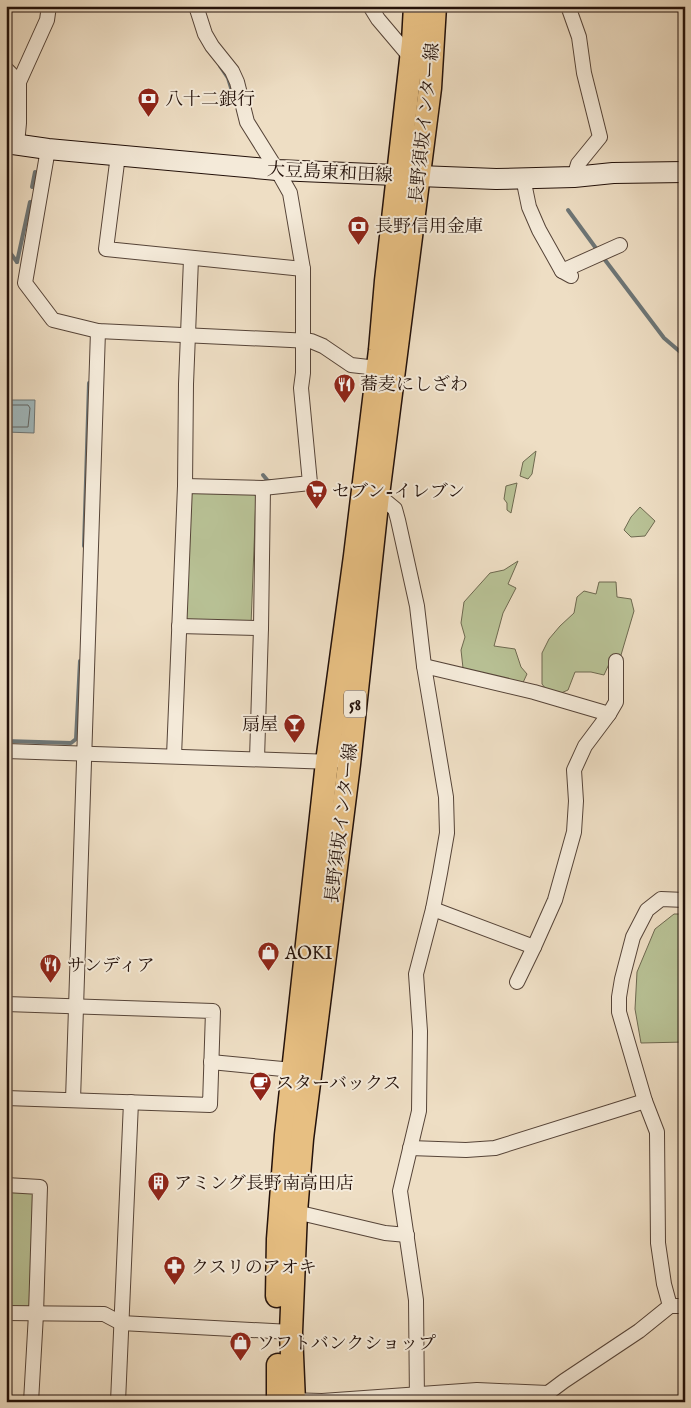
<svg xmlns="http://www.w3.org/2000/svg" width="691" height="1408" viewBox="0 0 691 1408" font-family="'IM FELL English','Noto Serif JP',serif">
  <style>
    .green { fill: #b8c195; stroke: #6e6950 }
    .water { fill: #9fb9bf; stroke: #6d7677 }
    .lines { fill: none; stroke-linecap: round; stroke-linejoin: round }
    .shore { stroke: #616564; stroke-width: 1 }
    .stream { stroke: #6d7677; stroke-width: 4 }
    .minor-casing { stroke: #564438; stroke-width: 16 }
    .secondary-casing { stroke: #23110a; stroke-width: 22 }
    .primary-casing { stroke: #23110a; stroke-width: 25 }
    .minor { stroke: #f4ead9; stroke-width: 14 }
    .secondary { stroke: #f4ead9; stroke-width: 20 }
    .primary { stroke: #e7bf82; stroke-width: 22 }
    .labels { text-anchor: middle; stroke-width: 4; stroke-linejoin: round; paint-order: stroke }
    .shield { fill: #f4ead9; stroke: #625248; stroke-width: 1 }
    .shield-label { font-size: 16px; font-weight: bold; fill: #23110a }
    .poi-label { font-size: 18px; fill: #23110a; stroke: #f4ead9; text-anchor: start }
    .street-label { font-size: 18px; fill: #23110a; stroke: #f4ead9 }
  </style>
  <rect width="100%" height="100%" fill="#eedec4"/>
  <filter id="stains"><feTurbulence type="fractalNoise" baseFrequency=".004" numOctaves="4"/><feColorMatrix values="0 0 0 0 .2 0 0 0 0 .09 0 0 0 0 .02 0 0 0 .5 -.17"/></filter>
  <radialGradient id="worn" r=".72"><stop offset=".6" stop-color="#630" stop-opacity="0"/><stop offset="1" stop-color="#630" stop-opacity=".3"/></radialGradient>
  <!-- green -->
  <g class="green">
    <path d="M536 451 532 474 528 479 520 476 523 462Z"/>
    <path d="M517 483 511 513 507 510V503L504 499 506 486Z"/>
    <path d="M195 492 253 494 256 496 251 625 190 622 184 618 188 497Z"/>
    <path d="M640 507 655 521 645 536 631 537 624 530 631 517Z"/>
    <path d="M518 561 508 584 516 588 503 613 494 646 515 649 521 667 527 674 520 689 463 668 461 650 465 637 461 623 464 602 490 573 504 570Z"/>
    <path d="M599 582H616L617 597 631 599 634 611 621 655 609 664 604 675 591 672H575L568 690 552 697 542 684V653L549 639 560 626 574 613 577 597 584 591 596 594Z"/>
    <path d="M674 914H685V1042L641 1043 635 1009 637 972 655 929Z"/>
    <path d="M6 1186 40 1187 36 1314 6 1312Z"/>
  </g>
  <!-- water -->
  <path class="water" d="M6 400H35L34 433 6 432Z"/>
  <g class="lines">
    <!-- shore -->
    <path class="shore" d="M6 405H28L30 408 28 427H6"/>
    <!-- stream -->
    <g class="stream">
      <path d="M220 66 228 78 235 101"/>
      <path d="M32 187 35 172"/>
      <path d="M568 210 598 251"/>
      <path d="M6 254H11L17 262"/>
      <path d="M602 256 664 338 685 356"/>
      <path d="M17 262 30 202"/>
      <path d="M263 475 268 481H272"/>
      <path d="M84 546 89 383"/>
      <path d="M6 741 71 743 76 739 80 661"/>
    </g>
    <defs>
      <g id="minor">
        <path d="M370 6 378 19 411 58"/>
        <path d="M568 6 579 37 584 73 600 137 578 164 574 177"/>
        <path d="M6 69 19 82"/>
        <path d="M17 144 19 123V82L47 20 49 6"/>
        <path d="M48 149 25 283 53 320 98 331 311 341 323 346 351 365 377 368"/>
        <path d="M118 155 106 249 303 269"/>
        <path d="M523 178 529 207 539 230 562 271 571 276"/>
        <path d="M562 271 620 245"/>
        <path d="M185 486 263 488 310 483 301 388 303 373V269L290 193 277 170 247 122 237 82 232 71 212 46 205 34 196 6"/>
        <path d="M378 495 395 509 398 520 417 606 424 666 446 797 447 833 440 873 433 909 416 974 420 1031 419 1111 400 1191 416 1300 417 1402"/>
        <path d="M179 626 261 628"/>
        <path d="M424 666 534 692 609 714 585 746 574 770 576 801 574 832 555 900 534 947 433 909"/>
        <path d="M609 714 616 702V661"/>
        <path d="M6 751 333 762"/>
        <path d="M174 756 185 486 186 384 191 259"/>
        <path d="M257 759 261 628 263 488"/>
        <path d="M517 982 534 947"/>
        <path d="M6 1004 213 1011 210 1105 6 1098"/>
        <path d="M211 1062 293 1070"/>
        <path d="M73 1100 98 331"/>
        <path d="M410 1148 466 1150 495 1148 645 1101"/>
        <path d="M6 1185 40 1187 36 1314 31 1402"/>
        <path d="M296 1212 385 1233 407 1235"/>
        <path d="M670 1306 664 1284 658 1243 657 1132 645 1101 619 1012V997L622 979 633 937 647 910 661 899 685 900"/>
        <path d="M6 1313 104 1314 121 1323 291 1332"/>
        <path d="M286 1400 322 1401 477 1390 548 1393 564 1381 639 1331 670 1306H685"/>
        <path d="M118 1402 131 1102"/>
      </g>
      <path id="secondary" d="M6 143 48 149 277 170 419 176 496 179 574 177 613 173 685 172"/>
      <g id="primary">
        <path d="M277 1296 278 1239 286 1135 327 762 355 556 380 350 386 281 413 42 415 6"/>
        <path d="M278 1365V1402"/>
        <path d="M294 1402 291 1332 296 1212 302 1139 349 764 378 495 430 88 435 6"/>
      </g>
    </defs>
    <!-- minor casing -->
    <use href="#minor" class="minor-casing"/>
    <!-- secondary casing -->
    <use href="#secondary" class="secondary-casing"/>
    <!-- primary casing -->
    <use href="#primary" class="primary-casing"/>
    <!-- minor -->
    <use href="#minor" class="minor"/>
    <!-- secondary -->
    <use href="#secondary" class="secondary"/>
    <!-- primary -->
    <use href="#primary" class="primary"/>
  </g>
  <!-- icons -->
  <defs>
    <symbol id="bank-pin" viewBox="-11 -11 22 30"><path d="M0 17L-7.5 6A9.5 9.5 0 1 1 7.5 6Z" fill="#8f2418" stroke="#f4ead9"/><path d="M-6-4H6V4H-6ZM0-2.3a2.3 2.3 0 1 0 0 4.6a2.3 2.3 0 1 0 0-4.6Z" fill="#fff"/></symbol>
    <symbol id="restaurant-pin" viewBox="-11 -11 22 30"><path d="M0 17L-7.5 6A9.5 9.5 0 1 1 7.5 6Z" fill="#8f2418" stroke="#f4ead9"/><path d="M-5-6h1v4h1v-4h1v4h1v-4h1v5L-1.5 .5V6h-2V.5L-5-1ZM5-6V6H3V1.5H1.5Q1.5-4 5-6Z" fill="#fff"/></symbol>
    <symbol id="supermarket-pin" viewBox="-11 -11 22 30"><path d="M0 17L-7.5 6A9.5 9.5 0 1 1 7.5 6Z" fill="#8f2418" stroke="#f4ead9"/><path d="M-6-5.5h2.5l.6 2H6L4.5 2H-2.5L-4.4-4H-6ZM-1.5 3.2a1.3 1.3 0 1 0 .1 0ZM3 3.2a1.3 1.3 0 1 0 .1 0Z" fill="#fff"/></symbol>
    <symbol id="bar-pin" viewBox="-11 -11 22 30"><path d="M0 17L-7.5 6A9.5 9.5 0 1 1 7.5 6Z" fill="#8f2418" stroke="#f4ead9"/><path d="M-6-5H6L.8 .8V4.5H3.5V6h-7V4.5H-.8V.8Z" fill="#fff"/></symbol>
    <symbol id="shop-pin" viewBox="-11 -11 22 30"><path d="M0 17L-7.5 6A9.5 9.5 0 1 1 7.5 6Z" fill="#8f2418" stroke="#f4ead9"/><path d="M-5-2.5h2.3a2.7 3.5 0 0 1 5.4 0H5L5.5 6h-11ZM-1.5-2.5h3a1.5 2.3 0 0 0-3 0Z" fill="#fff"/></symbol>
    <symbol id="cafe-pin" viewBox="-11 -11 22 30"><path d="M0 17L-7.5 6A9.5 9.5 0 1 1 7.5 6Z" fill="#8f2418" stroke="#f4ead9"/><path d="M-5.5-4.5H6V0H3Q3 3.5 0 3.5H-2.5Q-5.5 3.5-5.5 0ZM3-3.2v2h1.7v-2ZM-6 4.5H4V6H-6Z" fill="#fff"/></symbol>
    <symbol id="building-pin" viewBox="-11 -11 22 30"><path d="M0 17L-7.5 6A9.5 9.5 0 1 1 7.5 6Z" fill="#8f2418" stroke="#f4ead9"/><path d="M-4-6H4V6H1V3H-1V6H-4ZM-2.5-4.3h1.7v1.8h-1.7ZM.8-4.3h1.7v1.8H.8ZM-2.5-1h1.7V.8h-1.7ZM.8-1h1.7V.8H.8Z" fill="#fff"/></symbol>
    <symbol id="pharmacy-pin" viewBox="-11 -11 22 30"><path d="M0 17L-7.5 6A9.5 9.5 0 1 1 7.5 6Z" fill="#8f2418" stroke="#f4ead9"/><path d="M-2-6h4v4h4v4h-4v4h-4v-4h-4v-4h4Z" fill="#fff"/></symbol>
  </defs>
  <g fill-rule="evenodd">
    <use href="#bank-pin" x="136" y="86" width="25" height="34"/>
    <use href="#bank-pin" x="346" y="214" width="25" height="34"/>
    <use href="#restaurant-pin" x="332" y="372" width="25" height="34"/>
    <use href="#supermarket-pin" x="304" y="478" width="25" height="34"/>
    <use href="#bar-pin" x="282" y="712" width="25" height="34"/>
    <use href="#shop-pin" x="256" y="940" width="25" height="34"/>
    <use href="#restaurant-pin" x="38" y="952" width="25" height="34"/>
    <use href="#cafe-pin" x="248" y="1070" width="25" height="34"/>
    <use href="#building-pin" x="146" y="1170" width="25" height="34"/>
    <use href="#pharmacy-pin" x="162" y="1254" width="25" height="34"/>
    <use href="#shop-pin" x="228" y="1330" width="25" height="34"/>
  </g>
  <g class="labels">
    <!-- shield labels -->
    <rect class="shield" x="344" y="690.5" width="22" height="27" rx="4"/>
    <g class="shield-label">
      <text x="355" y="710">58</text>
    </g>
    <!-- poi labels -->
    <g class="poi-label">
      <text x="165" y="105">八十二銀行</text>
      <text x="375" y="232">長野信用金庫</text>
      <text x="360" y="390">蕎麦にしざわ</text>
      <text x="332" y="497">セブン-イレブン</text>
      <text x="278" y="730" text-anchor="end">扇屋</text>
      <text x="285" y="959">AOKI</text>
      <text x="67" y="971">サンディア</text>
      <text x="276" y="1089">スターバックス</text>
      <text x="174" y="1189">アミング長野南高田店</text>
      <text x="191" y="1273">クスリのアオキ</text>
      <text x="257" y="1349">ソフトバンクショップ</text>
    </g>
    <!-- street labels -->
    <g class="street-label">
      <text transform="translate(424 123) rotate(-84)" y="6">長野須坂インター線</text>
      <text transform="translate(330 172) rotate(3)" y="6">大豆島東和田線</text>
      <text transform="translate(341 823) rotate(-83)" y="6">長野須坂インター線</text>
    </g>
  </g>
  <!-- margin -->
  <rect width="691" height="1408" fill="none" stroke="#eedec4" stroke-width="25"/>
  <rect x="8" y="8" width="676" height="1393" fill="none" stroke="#23110a" stroke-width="2.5"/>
  <rect x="12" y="12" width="666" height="1383" fill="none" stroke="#23110a"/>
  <rect width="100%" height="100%" filter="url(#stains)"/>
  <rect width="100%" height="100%" fill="url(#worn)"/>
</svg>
